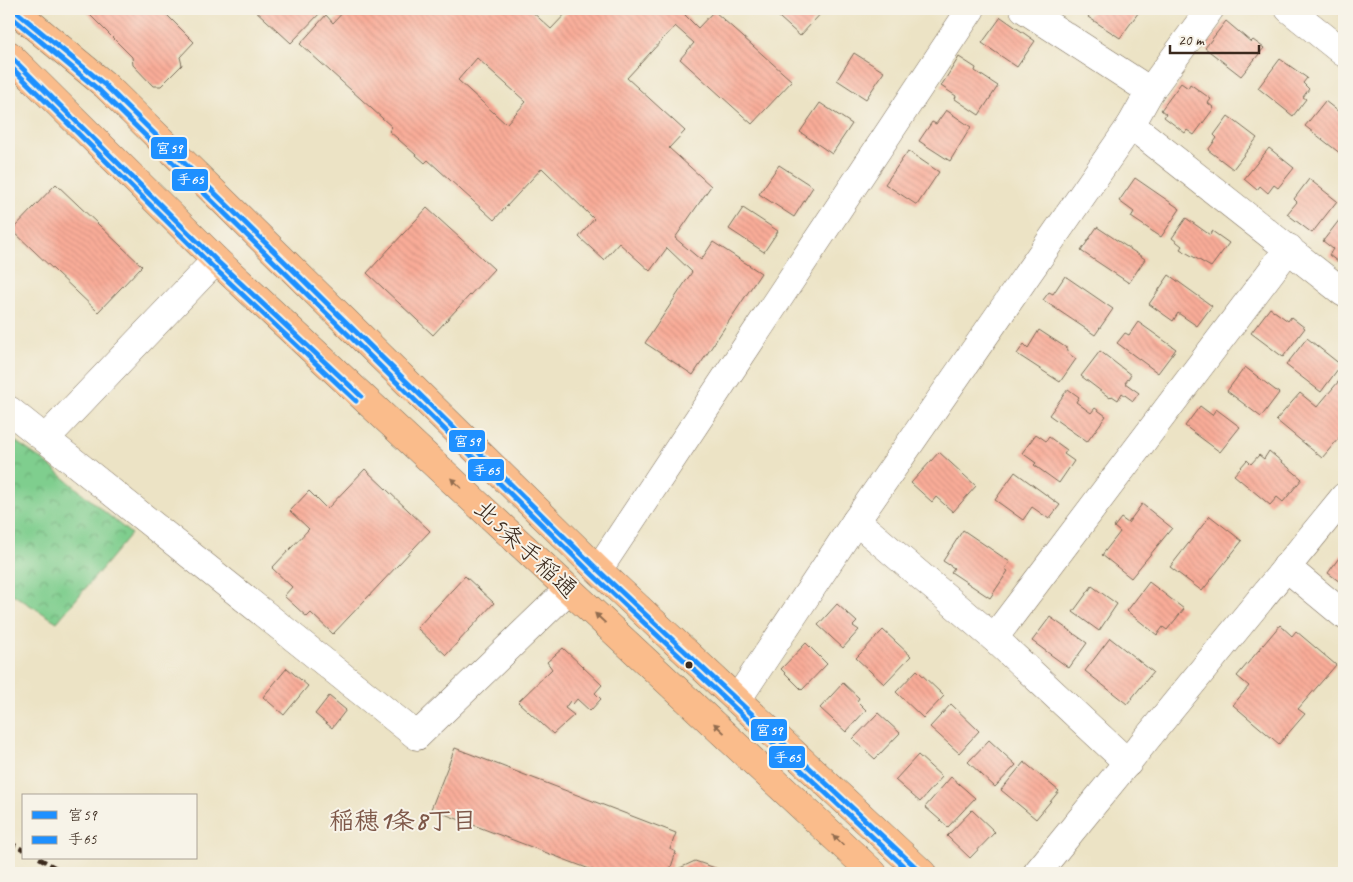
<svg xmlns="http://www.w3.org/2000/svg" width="1353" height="882" viewBox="0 0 1353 882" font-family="Caveat,'Klee One',sans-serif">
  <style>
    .park { fill: url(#park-crowns); stroke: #5d7c56 }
    .building { fill: url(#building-back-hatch); fill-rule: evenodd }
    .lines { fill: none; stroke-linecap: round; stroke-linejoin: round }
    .minor-casing { stroke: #796b58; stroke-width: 29 }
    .trunk-casing { stroke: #796b58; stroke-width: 29 }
    .minor { stroke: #fff; stroke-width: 28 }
    .trunk { stroke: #fabc8b; stroke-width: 28 }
    .rail { stroke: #3b2a1e; stroke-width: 4; stroke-dasharray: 8 4; stroke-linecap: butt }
    .bus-1-casing { stroke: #f7f3e8; stroke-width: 9 }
    .bus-2-casing { stroke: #f7f3e8; stroke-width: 9 }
    .bus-1 { stroke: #1e90ff; stroke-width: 5 }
    .bus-2 { stroke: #1e90ff; stroke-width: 5 }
    .oneway { fill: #916c4f }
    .bus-dot { fill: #3b2a1e; stroke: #f7f3e8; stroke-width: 2 }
    .labels { text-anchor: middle; stroke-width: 4; stroke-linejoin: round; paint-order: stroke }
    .street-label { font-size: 24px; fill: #3b2a1e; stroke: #f7f3e8 }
    .neighbourhood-label { font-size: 25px; font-weight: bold; fill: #7e5849; stroke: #f7f3e8 }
    .line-badge { stroke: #f7f3e8; stroke-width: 2 }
    .badge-label { font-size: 14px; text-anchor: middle; font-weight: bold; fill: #fff }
  </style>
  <defs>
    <pattern id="park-crowns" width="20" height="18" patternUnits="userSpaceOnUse" patternTransform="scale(1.25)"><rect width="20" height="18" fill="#7fce8e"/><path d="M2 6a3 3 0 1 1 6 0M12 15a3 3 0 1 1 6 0" fill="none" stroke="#69a773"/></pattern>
    <pattern id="building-back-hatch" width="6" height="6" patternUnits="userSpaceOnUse" patternTransform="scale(1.25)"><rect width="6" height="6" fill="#f9ac98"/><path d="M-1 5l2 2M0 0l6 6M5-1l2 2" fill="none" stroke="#d69483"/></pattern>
  </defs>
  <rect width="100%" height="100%" fill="#f7f3e8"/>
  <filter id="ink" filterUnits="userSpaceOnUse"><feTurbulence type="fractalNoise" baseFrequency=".02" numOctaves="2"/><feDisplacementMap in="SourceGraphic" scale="10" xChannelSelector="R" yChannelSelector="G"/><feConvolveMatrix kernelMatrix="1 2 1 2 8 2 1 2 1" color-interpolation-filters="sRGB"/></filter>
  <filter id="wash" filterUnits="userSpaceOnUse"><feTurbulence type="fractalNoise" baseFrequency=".0096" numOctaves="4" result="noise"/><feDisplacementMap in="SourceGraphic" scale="20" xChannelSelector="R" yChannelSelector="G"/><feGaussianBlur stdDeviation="1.12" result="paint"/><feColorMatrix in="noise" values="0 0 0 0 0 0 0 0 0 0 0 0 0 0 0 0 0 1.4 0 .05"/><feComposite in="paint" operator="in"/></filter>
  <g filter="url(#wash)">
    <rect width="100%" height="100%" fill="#ece3c5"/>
    <!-- park -->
    <path class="park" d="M9 437 44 461 131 534 57 622 9 592Z"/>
    <g id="blocks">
      <!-- building -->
      <g class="building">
        <path d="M84 9H161L194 42 180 57 182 65 161 86H153L133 65 132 57Z"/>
        <path d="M254 9H324L291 43Z"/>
        <path d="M346 9H529L551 29 570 9H691L685 15 698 28 714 11 792 81 752 124 680 59 694 43 675 26 627 78 685 131 669 148 711 186 675 238 701 260 713 242 761 273 693 375 645 343 692 272 667 248 650 271 619 243 604 260 579 237 594 219 542 168 494 220 428 160 425 163 389 131 392 127 300 44 326 15 333 23ZM477 58 526 102 506 124 458 80Z"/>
        <path d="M770 9H825L800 36Z"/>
        <path d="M1094 9H1141L1120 38 1088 17Z"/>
        <path d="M1333 9H1344V18Z"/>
        <path d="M1001 17 1035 41 1017 67 982 43Z"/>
        <path d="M1226 21 1251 42 1253 40 1264 48 1241 76 1205 48Z"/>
        <path d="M854 53 884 72 866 99 837 80Z"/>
        <path d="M959 57 976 68 975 71 998 86 979 115 955 99 956 96 941 86Z"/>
        <path d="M1280 59 1307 78 1303 83 1309 89 1303 97 1306 99 1293 116 1258 88Z"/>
        <path d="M1181 83 1188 88 1190 84 1211 99 1208 103 1214 108 1194 135 1187 130 1185 133 1164 117 1166 114 1161 110Z"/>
        <path d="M1325 101 1344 116V149L1341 154 1305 126Z"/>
        <path d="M820 103 852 124 832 154 800 132Z"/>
        <path d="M946 110 971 127 950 161 919 141 932 122 936 124Z"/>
        <path d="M1228 116 1257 138 1233 169 1208 150 1217 138 1214 135Z"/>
        <path d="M1269 148 1294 168 1278 188 1274 185 1268 193 1260 186 1257 190 1244 179Z"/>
        <path d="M908 151 939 172 917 205 885 184Z"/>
        <path d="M779 165 813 187 794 217 759 194Z"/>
        <path d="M1135 178 1180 209 1161 237 1131 217 1134 212 1119 201Z"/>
        <path d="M1309 179 1337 201 1312 233 1287 214 1297 202 1294 199Z"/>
        <path d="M56 184 142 266 98 312 12 230Z"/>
        <path d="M427 208 494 269 433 335 367 273Z"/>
        <path d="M743 208 778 231 764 252 729 229Z"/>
        <path d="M1344 214V258L1343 257 1338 262 1329 255 1333 249 1323 241Z"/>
        <path d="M1186 218 1210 235 1212 231 1229 243 1211 267 1180 249 1182 246 1172 238Z"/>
        <path d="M1097 227 1145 259 1129 283 1081 251Z"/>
        <path d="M1169 275 1212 306 1197 326 1178 313 1173 321 1149 304Z"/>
        <path d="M1065 276 1113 309 1095 335 1043 300 1049 292 1053 294Z"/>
        <path d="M1270 308 1288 321 1291 317 1305 328 1283 357 1251 333Z"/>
        <path d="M1138 322 1176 349 1158 373 1117 343 1125 333 1129 335Z"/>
        <path d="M1039 330 1068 349 1066 352 1076 359 1060 382 1017 354 1024 344 1028 348Z"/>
        <path d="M1307 338 1341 365 1321 392 1286 365Z"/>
        <path d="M1100 351 1131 375 1125 383 1139 393 1133 401 1122 393 1118 400 1112 396 1110 398 1081 376Z"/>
        <path d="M1245 367 1279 393 1261 417 1227 391Z"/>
        <path d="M1344 375V432L1322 458 1276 420 1300 393 1317 407Z"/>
        <path d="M1068 389 1079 397 1076 402 1091 413 1095 408 1106 416 1087 442 1049 415Z"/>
        <path d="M1200 406 1212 415 1216 409 1240 427 1220 452 1185 426Z"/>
        <path d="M1036 434 1046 441 1049 437 1067 450 1064 454 1074 461 1059 483 1034 465 1036 463 1022 453Z"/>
        <path d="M1269 451 1302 479 1283 502 1277 497 1270 505 1234 475 1247 460 1251 464 1259 455 1264 459Z"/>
        <path d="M939 452 976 486 953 512 936 497 932 502 911 483Z"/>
        <path d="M365 469 430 531 333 634 311 613 307 617 284 596 292 587 272 568 309 529 290 511 309 491 327 509Z"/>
        <path d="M1015 472 1060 505 1049 519 1032 507 1023 520 995 500Z"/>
        <path d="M1142 504 1172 528 1131 578 1102 555 1120 532 1114 527 1121 518 1128 523Z"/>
        <path d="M1210 516 1242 541 1202 591 1170 567Z"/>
        <path d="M963 530 1010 562 1005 569 1008 571 990 598 951 572 954 568 943 561Z"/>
        <path d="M1341 555 1344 557V585L1328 573Z"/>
        <path d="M465 576 494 603 446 655 417 628Z"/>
        <path d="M1149 582 1184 609 1167 630 1163 627 1157 635 1127 611Z"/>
        <path d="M1092 586 1117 604 1099 631 1073 612Z"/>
        <path d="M837 604 857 622 853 626 859 630 843 648 818 625Z"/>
        <path d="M1050 617 1087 643 1069 668 1032 641Z"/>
        <path d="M1280 625 1292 636 1296 631 1336 665 1298 709 1305 714 1279 744 1233 705 1249 686 1237 676Z"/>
        <path d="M883 630 911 656 884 684 856 658Z"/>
        <path d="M1110 638 1153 672 1127 704 1085 671Z"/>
        <path d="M806 643 827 664 802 690 781 669Z"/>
        <path d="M563 648 602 685 595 693 601 699 590 711 577 699 573 704 570 701 565 708 574 715 553 734 518 702 552 669 547 662Z"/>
        <path d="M287 668 308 686 284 715 263 697Z"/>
        <path d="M917 670 944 696 923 718 896 692Z"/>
        <path d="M843 683 859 698 857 701 866 710 846 732 820 708Z"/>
        <path d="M329 696 346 710 332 728 315 714Z"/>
        <path d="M951 704 979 731 959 753 930 727Z"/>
        <path d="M878 713 900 733 875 759 853 739Z"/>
        <path d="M989 740 1016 765 995 787 968 762Z"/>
        <path d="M455 748 676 833 670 849 676 852 669 873 662 870 661 873H600L431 809Z"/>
        <path d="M918 755 942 777 920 802 895 780Z"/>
        <path d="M1024 762 1059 791 1036 819 1001 790Z"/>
        <path d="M951 777 975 798 948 827 925 807Z"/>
        <path d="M972 810 995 832 970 858 947 836Z"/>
        <path d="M695 861 730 873H669Z"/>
      </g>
    </g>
  </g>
  <g filter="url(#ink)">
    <use href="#blocks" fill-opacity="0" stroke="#796b58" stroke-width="1"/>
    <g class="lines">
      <defs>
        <g id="minor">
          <path d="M1024 9 1150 91"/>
          <path d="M1289 9 1344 53"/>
          <path d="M1131 125 1344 293"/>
          <path d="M9 410 417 736 569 589"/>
          <path d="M46 438 216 260"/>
          <path d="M856 521 994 638 1128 763"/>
          <path d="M1286 567 1344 615"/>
          <path d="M598 570 971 9"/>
          <path d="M994 638 1289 248"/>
          <path d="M737 700 856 521 1131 125 1150 91 1210 9"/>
          <path d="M1037 873 1344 497"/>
        </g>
        <g id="trunk">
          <path d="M13 9 105 85 598 570 922 873"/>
          <path d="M9 55 216 260 873 873"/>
        </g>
      </defs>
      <!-- minor casing -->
      <use href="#minor" class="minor-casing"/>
      <!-- trunk casing -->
      <use href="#trunk" class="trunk-casing"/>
      <!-- minor -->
      <use href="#minor" class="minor"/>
      <!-- trunk -->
      <use href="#trunk" class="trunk"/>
      <!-- rail -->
      <g class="rail">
        <path d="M9 842 24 850"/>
        <path d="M39 858 65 873"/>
      </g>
      <defs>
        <g id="bus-1">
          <path d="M13 9 105 85 598 570 922 873"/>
          <path d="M9 55 216 260 361 396"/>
        </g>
        <g id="bus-2">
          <path d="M9 15 100 91 593 575 911 873"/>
          <path d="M9 65 211 265 356 401"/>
        </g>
      </defs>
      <!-- bus-1 casing -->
      <use href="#bus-1" class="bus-1-casing"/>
      <!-- bus-2 casing -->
      <use href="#bus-2" class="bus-2-casing"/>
      <!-- bus-1 -->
      <use href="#bus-1" class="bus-1"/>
      <!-- bus-2 -->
      <use href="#bus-2" class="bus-2"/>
    </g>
    <!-- one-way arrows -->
    <defs><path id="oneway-solid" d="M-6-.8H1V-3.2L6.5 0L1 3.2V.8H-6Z" transform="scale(1.25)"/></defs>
    <g class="oneway">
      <use href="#oneway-solid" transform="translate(456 483) rotate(-137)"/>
      <use href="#oneway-solid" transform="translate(600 618) rotate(-137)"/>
      <use href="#oneway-solid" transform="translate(719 728) rotate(-137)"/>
      <use href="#oneway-solid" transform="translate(838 840) rotate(-137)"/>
    </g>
  </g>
  <!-- markers -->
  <circle class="bus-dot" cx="689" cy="665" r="4.5"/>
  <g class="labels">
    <!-- street labels -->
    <g class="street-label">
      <text transform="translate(526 549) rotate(43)" y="8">北5条手稲通</text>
    </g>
    <!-- neighbourhood labels -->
    <g class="neighbourhood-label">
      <text x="403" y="829">稲穂1条8丁目</text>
    </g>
  </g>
  <g class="line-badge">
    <rect x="150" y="136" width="38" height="24" rx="5" fill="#1e90ff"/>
    <rect x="171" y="168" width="38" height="24" rx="5" fill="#1e90ff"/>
    <rect x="448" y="429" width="38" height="24" rx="5" fill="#1e90ff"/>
    <rect x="467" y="458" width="38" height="24" rx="5" fill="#1e90ff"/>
    <rect x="750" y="718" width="38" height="24" rx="5" fill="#1e90ff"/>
    <rect x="768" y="745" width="38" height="24" rx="5" fill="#1e90ff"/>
  </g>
  <g class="badge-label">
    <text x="169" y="153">宮59</text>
    <text x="190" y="184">手65</text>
    <text x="467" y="446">宮59</text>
    <text x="486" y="475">手65</text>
    <text x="769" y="735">宮59</text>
    <text x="787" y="762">手65</text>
  </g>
  <!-- margin -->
  <rect width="1353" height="882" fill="none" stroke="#f7f3e8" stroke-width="30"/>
  <!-- legend -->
  <rect x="22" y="794" width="175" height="65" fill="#f7f3e8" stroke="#aca397"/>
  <rect x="32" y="811" width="25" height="8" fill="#1e90ff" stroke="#aca397"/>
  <text x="68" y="820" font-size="15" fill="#3b2a1e">宮59</text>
  <rect x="32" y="836" width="25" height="8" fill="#1e90ff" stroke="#aca397"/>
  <text x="68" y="844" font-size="15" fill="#3b2a1e">手65</text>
  <!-- scale -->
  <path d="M1170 45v8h89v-8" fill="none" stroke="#3b2a1e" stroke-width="2.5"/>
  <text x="1178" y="45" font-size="15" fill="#3b2a1e" stroke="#f7f3e8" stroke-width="4" paint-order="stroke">20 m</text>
</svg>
